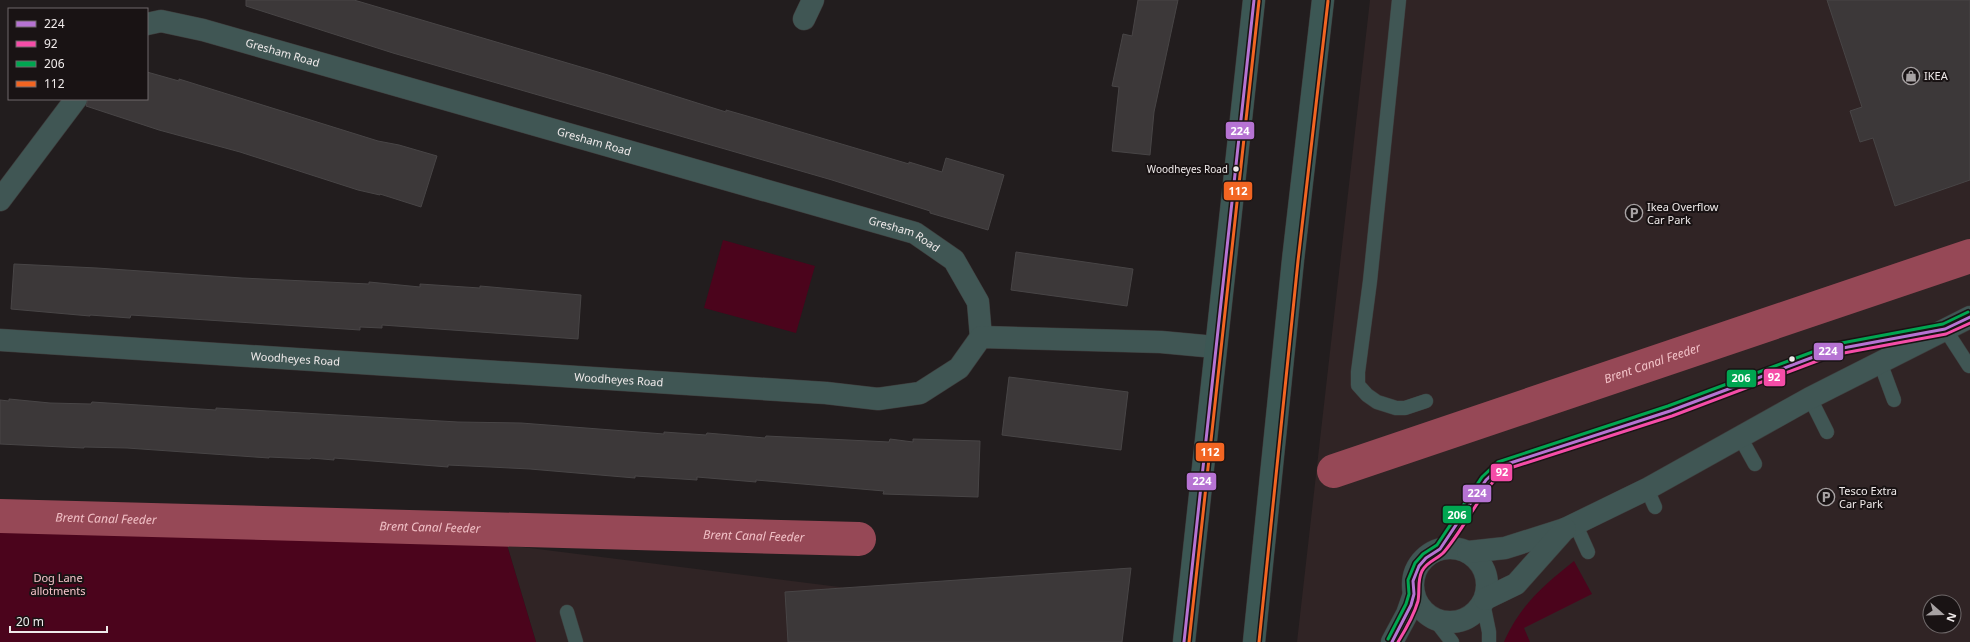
<svg xmlns="http://www.w3.org/2000/svg" width="1970" height="642" viewBox="0 0 1970 642" font-family="'Noto Sans',sans-serif">
  <style>
    .built { fill: #302425; fill-rule: evenodd }
    .green { fill: #4b041c }
    .lines { fill: none; stroke-linecap: round; stroke-linejoin: round }
    .canal { stroke: #964856; stroke-width: 34 }
    .building { fill: #3c3839; stroke: #484546 }
    .service-casing { stroke: #3e3b3b; stroke-width: 15 }
    .minor-casing { stroke: #3e3b3b; stroke-width: 23 }
    .trunk-casing { stroke: #3e3b3b; stroke-width: 23 }
    .service { stroke: #405654; stroke-width: 14 }
    .minor { stroke: #405654; stroke-width: 22 }
    .trunk { stroke: #3c5754; stroke-width: 22 }
    .bus-1-casing { stroke: #191314; stroke-width: 6 }
    .bus-2-casing { stroke: #191314; stroke-width: 6 }
    .bus-3-casing { stroke: #191314; stroke-width: 6 }
    .bus-4-casing { stroke: #191314; stroke-width: 6 }
    .bus-1 { stroke: #b673d3; stroke-width: 3 }
    .bus-2 { stroke: #f54da8; stroke-width: 3 }
    .bus-3 { stroke: #00a651; stroke-width: 3 }
    .bus-4 { stroke: #f26522; stroke-width: 3 }
    .bus-dot { fill: #efeaea; stroke: #191314; stroke-width: 1.5 }
    .labels { text-anchor: middle; stroke-width: 4; stroke-linejoin: round; paint-order: stroke }
    .bus-label { font-size: 10px; fill: #efeaea; stroke: #191314; text-anchor: end }
    .street-label { font-size: 11px; fill: #efeaea; stroke: #191314 }
    .poi-label { font-size: 11px; fill: #efeaea; stroke: #191314; text-anchor: start }
    .park-label { font-size: 11px; fill: #f6c4ca; stroke: #191314 }
    .water-label { font-size: 12px; font-style: italic; fill: #f1c0c6; stroke: #191314 }
    .line-badge { stroke: #191314; stroke-width: 1.5 }
    .badge-label { font-size: 11px; text-anchor: middle; font-weight: bold; fill: #fff }
  </style>
  <rect width="100%" height="100%" fill="#221d1e"/>
  <!-- built -->
  <g class="built">
    <path d="M1370 0H1970V642H1297ZM1930 602H1954V626H1930Z"/>
    <path d="M507 545 1053 614 1054 642H536Z"/>
  </g>
  <!-- green -->
  <g class="green">
    <path d="M723 240 815 266 796 333 704 308Z"/>
    <path d="M0 525 507 545 536 642H0Z"/>
    <path d="M1574 561 1592 594 1524 628 1530 642H1504C1521 604 1543 586 1574 561Z"/>
  </g>
  <g class="lines">
    <!-- canal -->
    <g class="canal">
      <path id="s1" d="M1334 471 1970 256"/>
      <path id="s2" d="M0 516 859 539"/>
    </g>
  </g>
  <!-- building -->
  <g class="building">
    <path d="M246 0H354L608 75 726 112V110L747 116 909 164V162L942 172 946 158 1004 175 988 230 930 213V211L832 180 393 53 246 6Z"/>
    <path d="M1138 0H1178L1154 112 1150 155 1112 151 1119 87 1112 86 1123 34 1132 36Z"/>
    <path d="M1827 0H1970V180L1895 206 1873 138 1860 142 1850 111 1862 107Z"/>
    <path d="M147 72 179 81V79L378 141 399 145 437 156 421 207 380 194V195L358 190 240 152 159 130 86 106 88 99H147Z"/>
    <path d="M1016 252 1133 269 1127 306 1011 290Z"/>
    <path d="M14 264 97 268 242 278 369 284V282L420 287V284L480 288V286L581 295 578 339 382 325V328L360 327V330L131 315 130 318 90 315V316L11 309Z"/>
    <path d="M1009 377 1128 392 1121 450 1002 435Z"/>
    <path d="M9 399 50 403 91 404 92 402 216 410V408L458 422 521 423 664 434V432L706 435 707 433 765 438 766 436 889 442 890 439 913 442V439L980 441 978 497 883 494 884 491 756 480V482L697 477V480L635 476V478L530 469 490 467 448 465V467L334 458V460L311 458 310 459 269 457V458L127 448 84 447V448L0 444V400L9 401Z"/>
    <path d="M1131 568 1122 642H788L785 592Z"/>
  </g>
  <g class="lines">
    <defs>
      <g id="service">
        <path d="M1399 0 1370 281 1358 372V385L1367 395 1377 402 1396 408H1405L1426 401"/>
        <path d="M1880 362 1894 400"/>
        <path d="M1810 398 1827 432"/>
        <path d="M1740 437 1755 464"/>
        <path d="M1647 489 1655 507"/>
        <path d="M1575 523 1588 552"/>
        <path d="M1440 549 1486 480 1501 466 1670 411 1832 350 1945 329 1969 366"/>
        <path d="M1483 603 1489 632V642"/>
        <path d="M567 612 576 642"/>
        <path d="M1435 620 1452 642"/>
      </g>
      <g id="minor">
        <path d="M804 19 813 0"/>
        <path id="s3" d="M147 24 161 21 203 30 915 233 954 260 978 302 981 337"/>
        <path d="M0 200 76 99"/>
        <path id="s4" d="M0 340 826 393 878 399 920 393 959 368 981 337 1161 342 1215 347"/>
        <circle cx="1450" cy="585" r="37"/>
        <path d="M1468 552 1505 548 1565 529 1647 489 1810 398 1970 317"/>
        <path d="M1485 599 1516 584 1565 529"/>
        <path d="M1392 642 1407 614 1414 594"/>
      </g>
      <g id="trunk">
        <path d="M1184 642 1254 0"/>
        <path d="M1254 642 1293 260 1323 0"/>
      </g>
    </defs>
    <!-- service casing -->
    <use href="#service" class="service-casing"/>
    <!-- minor casing -->
    <use href="#minor" class="minor-casing"/>
    <!-- trunk casing -->
    <use href="#trunk" class="trunk-casing"/>
    <!-- service -->
    <use href="#service" class="service"/>
    <!-- minor -->
    <use href="#minor" class="minor"/>
    <!-- trunk -->
    <use href="#trunk" class="trunk"/>
    <defs>
      <g id="bus-1">
        <path d="M1184 642 1254 0"/>
        <path d="M1392 642 1411 605 1414 594 1413 581 1419 566 1426 558 1440 549 1486 480 1501 466 1670 411 1832 350 1945 329 1970 317"/>
      </g>
      <path id="bus-2" d="M1398 642C1406 629 1414 615 1418 601 1420 590 1417 581 1422 571 1427 561 1438 559 1444 552 1466 526 1479 494 1504 470L1672 416 1833 355 1946 334 1970 323"/>
      <path id="bus-3" d="M1388 639 1406 604 1409 594 1408 580 1415 563 1423 554 1437 545 1482 477 1498 462 1668 406 1831 345 1943 324 1968 312"/>
      <g id="bus-4">
        <path d="M1189 642 1259 1"/>
        <path d="M1259 642 1298 261 1328 1"/>
      </g>
    </defs>
    <!-- bus-1 casing -->
    <use href="#bus-1" class="bus-1-casing"/>
    <!-- bus-2 casing -->
    <use href="#bus-2" class="bus-2-casing"/>
    <!-- bus-3 casing -->
    <use href="#bus-3" class="bus-3-casing"/>
    <!-- bus-4 casing -->
    <use href="#bus-4" class="bus-4-casing"/>
    <!-- bus-1 -->
    <use href="#bus-1" class="bus-1"/>
    <!-- bus-2 -->
    <use href="#bus-2" class="bus-2"/>
    <!-- bus-3 -->
    <use href="#bus-3" class="bus-3"/>
    <!-- bus-4 -->
    <use href="#bus-4" class="bus-4"/>
  </g>
  <!-- icons -->
  <defs>
    <symbol id="shop-ring" viewBox="-11 -11 22 22"><circle r="9.5" fill="#191314" stroke="#a7a2a3" stroke-width="1.5"/><path d="M-5-2.5h2.3a2.7 3.5 0 0 1 5.4 0H5L5.5 6h-11ZM-1.5-2.5h3a1.5 2.3 0 0 0-3 0Z" fill="#a7a2a3"/></symbol>
    <symbol id="parking-ring" viewBox="-11 -11 22 22"><circle r="9.5" fill="#191314" stroke="#a7a2a3" stroke-width="1.5"/><path d="M-3.5-5.5H1a3.5 3.5 0 0 1 0 7H-1V5.5H-3.5ZM-1-3.4V-.6H.8a1.4 1.4 0 0 0 0-2.8Z" fill="#a7a2a3"/></symbol>
  </defs>
  <g fill-rule="evenodd">
    <use href="#shop-ring" x="1901" y="66" width="20" height="20"/>
    <use href="#parking-ring" x="1624" y="203" width="20" height="20"/>
    <use href="#parking-ring" x="1816" y="487" width="20" height="20"/>
  </g>
  <!-- markers -->
  <g class="bus-dot">
    <circle cx="1236" cy="169" r="3.5"/>
    <circle cx="1792" cy="359" r="3.5"/>
  </g>
  <g class="labels">
    <!-- bus labels -->
    <g class="bus-label">
      <text x="1228" y="173">Woodheyes Road</text>
    </g>
    <!-- street labels -->
    <g class="street-label">
      <text dy="4" stroke="none"><textPath href="#s3" startOffset="140">Gresham Road</textPath></text>
      <text dy="4" stroke="none"><textPath href="#s3" startOffset="464">Gresham Road</textPath></text>
      <text dy="4" stroke="none"><textPath href="#s3" startOffset="788">Gresham Road</textPath></text>
      <text dy="4" stroke="none"><textPath href="#s4" startOffset="296">Woodheyes Road</textPath></text>
      <text dy="4" stroke="none"><textPath href="#s4" startOffset="620">Woodheyes Road</textPath></text>
    </g>
    <!-- poi labels -->
    <g class="poi-label">
      <text x="1924" y="80">IKEA</text>
      <text x="1647" y="211">Ikea Overflow<tspan x="1647" dy="13">Car Park</tspan></text>
      <text x="1839" y="495">Tesco Extra<tspan x="1839" dy="13">Car Park</tspan></text>
    </g>
    <!-- park labels -->
    <g class="park-label">
      <text x="58" y="582">Dog Lane<tspan x="58" dy="13">allotments</tspan></text>
    </g>
    <!-- water labels -->
    <g class="water-label">
      <text dy="4" stroke="none"><textPath href="#s1" startOffset="336">Brent Canal Feeder</textPath></text>
      <text dy="4" stroke="none"><textPath href="#s2" startOffset="106">Brent Canal Feeder</textPath></text>
      <text dy="4" stroke="none"><textPath href="#s2" startOffset="430">Brent Canal Feeder</textPath></text>
      <text dy="4" stroke="none"><textPath href="#s2" startOffset="754">Brent Canal Feeder</textPath></text>
    </g>
  </g>
  <g class="line-badge">
    <rect x="1225" y="121" width="30" height="19" rx="4" fill="#b673d3"/>
    <rect x="1223" y="181" width="30" height="20" rx="4" fill="#f26522"/>
    <rect x="1813" y="342" width="31" height="19" rx="4" fill="#b673d3"/>
    <rect x="1763" y="368" width="23" height="19" rx="4" fill="#f54da8"/>
    <rect x="1726" y="369" width="31" height="19" rx="4" fill="#00a651"/>
    <rect x="1195" y="442" width="30" height="20" rx="4" fill="#f26522"/>
    <rect x="1490" y="463" width="23" height="19" rx="4" fill="#f54da8"/>
    <rect x="1186" y="472" width="31" height="19" rx="4" fill="#b673d3"/>
    <rect x="1462" y="484" width="30" height="19" rx="4" fill="#b673d3"/>
    <rect x="1442" y="505" width="30" height="19" rx="4" fill="#00a651"/>
  </g>
  <g class="badge-label">
    <text x="1240" y="135">224</text>
    <text x="1238" y="195">112</text>
    <text x="1828" y="355">224</text>
    <text x="1774" y="381">92</text>
    <text x="1741" y="382">206</text>
    <text x="1210" y="456">112</text>
    <text x="1502" y="476">92</text>
    <text x="1202" y="485">224</text>
    <text x="1477" y="497">224</text>
    <text x="1457" y="519">206</text>
  </g>
  <!-- legend -->
  <rect x="8" y="8" width="140" height="92" fill="#191314" stroke="#6f696a"/>
  <rect x="16" y="21" width="20" height="6" fill="#b673d3" stroke="#6f696a"/>
  <text x="44" y="28" font-size="12" fill="#efeaea">224</text>
  <rect x="16" y="41" width="20" height="6" fill="#f54da8" stroke="#6f696a"/>
  <text x="44" y="48" font-size="12" fill="#efeaea">92</text>
  <rect x="16" y="61" width="20" height="6" fill="#00a651" stroke="#6f696a"/>
  <text x="44" y="68" font-size="12" fill="#efeaea">206</text>
  <rect x="16" y="81" width="20" height="6" fill="#f26522" stroke="#6f696a"/>
  <text x="44" y="88" font-size="12" fill="#efeaea">112</text>
  <!-- north arrow -->
  <g transform="translate(1942 614) rotate(110)"><circle r="19" fill="#191314" stroke="#6f696a"/>
  <path d="M0-3L7 15L0 10L-7 15Z" fill="#a7a2a3"/>
  <text y="-6" font-size="11" font-weight="bold" text-anchor="middle" fill="#efeaea">N</text>
  </g>
  <!-- scale -->
  <path d="M10 626v6h97v-6" fill="none" stroke="#efeaea" stroke-width="2"/>
  <text x="16" y="626" font-size="12" fill="#efeaea" stroke="#191314" stroke-width="3" paint-order="stroke">20 m</text>
</svg>
